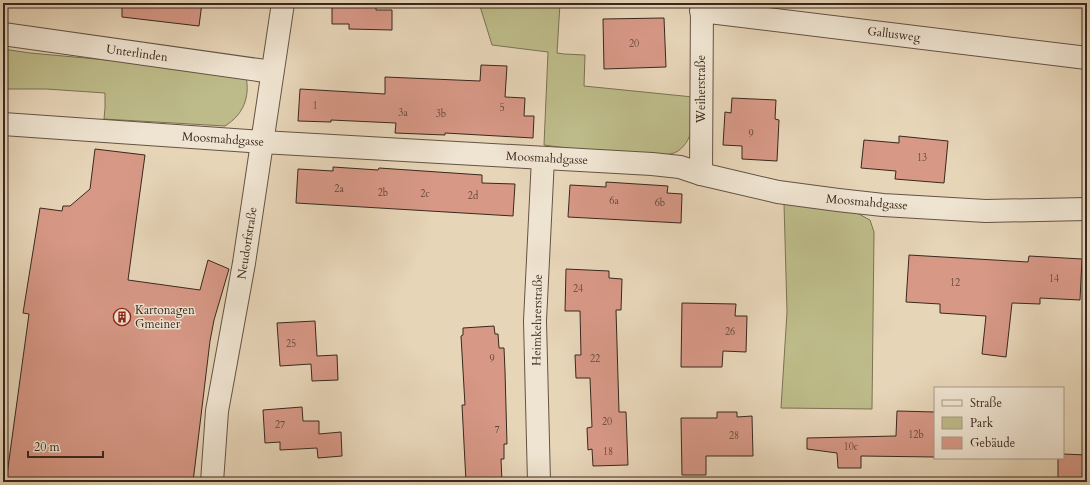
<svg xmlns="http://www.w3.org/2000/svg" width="1090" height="485" viewBox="0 0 1090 485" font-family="Cardo,serif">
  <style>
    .green { fill: #bdbb89; stroke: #7b7254 }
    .building { fill: #d79886; stroke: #39281e }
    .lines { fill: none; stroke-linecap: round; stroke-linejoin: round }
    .street-casing { stroke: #645344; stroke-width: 24 }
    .street { stroke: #efe4d1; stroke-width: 22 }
    .labels { text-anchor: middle; stroke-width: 3; stroke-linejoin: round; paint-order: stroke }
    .number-label { font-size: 10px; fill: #604438 }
    .street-label { font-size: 12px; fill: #39281e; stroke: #efe4d1 }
    .poi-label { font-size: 12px; fill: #39281e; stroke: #efe4d1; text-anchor: start }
  </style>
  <rect width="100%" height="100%" fill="#e7d5b8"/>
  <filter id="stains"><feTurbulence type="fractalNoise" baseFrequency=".005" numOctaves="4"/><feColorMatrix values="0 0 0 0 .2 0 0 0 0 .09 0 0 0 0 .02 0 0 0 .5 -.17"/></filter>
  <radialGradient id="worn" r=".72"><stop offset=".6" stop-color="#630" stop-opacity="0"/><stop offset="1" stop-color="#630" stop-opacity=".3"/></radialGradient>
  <!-- green -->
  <g class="green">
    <path d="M479 3H560L557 53 564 54 585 55 584 86 693 97C694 116 695 139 678 151 662 163 568 148 544 145L548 52 492 45Z"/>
    <path d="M3 49 30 53 118 61 246 76C250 97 244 114 225 126L104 119 105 108V93L46 89H3Z"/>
    <path d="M784 203 857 213 870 220 874 232 872 409 781 408 787 312Z"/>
  </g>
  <!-- building -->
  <g class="building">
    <path d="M122 3H202L199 26 122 17Z"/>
    <path d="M332 3H376V10H392V30L349 29V24H332Z"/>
    <path d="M664 18 666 67 604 69 603 19Z"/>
    <path d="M481 65 507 66 505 97 525 98 524 116H534L533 138 445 133V135L395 133 396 123 331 120V122L298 121 300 89 385 94V77L480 81Z"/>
    <path d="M732 98 776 100 775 119 779 120 777 161 742 159V146L723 145 725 112 731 113Z"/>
    <path d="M899 136 948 141 944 183 895 179 896 171 861 168 864 140 899 143Z"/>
    <path d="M95 149 145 155 128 280 200 290 208 260 229 269 214 320 210 341 193 482H6L29 314 23 313 40 208 62 211 63 206H70L90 189Z"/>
    <path d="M333 167 378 170 379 168 482 175V183L515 184 513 216 296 203 298 169 333 171Z"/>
    <path d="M606 182 668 186 667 193 682 194 681 223 568 217 570 185 606 187Z"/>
    <path d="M909 255 1028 262 1029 256 1082 259 1080 300 1040 298V304L1012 303 1006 357 982 354 986 316 940 313V304L906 302Z"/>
    <path d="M566 269 609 271V278L622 279 621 310H616L619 412H626L628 465 593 466 592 449 588 450 587 428 592 427 590 378H576L575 355H581L580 311H565Z"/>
    <path d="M682 303 736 304 735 316H747L746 352 723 351 722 367H681Z"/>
    <path d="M315 321 317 356 337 355 338 380 312 381 311 364 280 366 277 323Z"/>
    <path d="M494 326 495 334H498L499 348H504L505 371 507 444H504V459H501L502 482H466L462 405H465L461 336 463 335V328Z"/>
    <path d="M302 407 303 421H319V434L341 432 342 456 318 458 317 448 280 450V442L265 443 263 410Z"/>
    <path d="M897 411 935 412V457L861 456V468H838L837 453 807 449V438L896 436Z"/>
    <path d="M717 412H737V417L752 416 753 456H706V475H682L681 418H717Z"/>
    <path d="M1063 454 1087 455V482H1058V458H1063Z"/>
  </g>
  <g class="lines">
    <defs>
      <g id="street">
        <path d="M701 11 1087 58"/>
        <path d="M3 34 272 72"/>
        <path d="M3 124 262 142 652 164 680 167 701 174 778 192 838 200 883 205 986 211 1087 209"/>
        <path d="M701 174 702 3"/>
        <path d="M212 482 217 411 244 263 283 3"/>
        <path d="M539 482 535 321 543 158"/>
      </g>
    </defs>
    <!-- street casing -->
    <use href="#street" class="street-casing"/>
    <!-- street -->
    <use href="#street" class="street"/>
  </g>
  <!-- icons -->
  <defs>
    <symbol id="building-ring" viewBox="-11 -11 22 22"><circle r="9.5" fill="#efe4d1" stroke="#8f2418" stroke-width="1.5"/><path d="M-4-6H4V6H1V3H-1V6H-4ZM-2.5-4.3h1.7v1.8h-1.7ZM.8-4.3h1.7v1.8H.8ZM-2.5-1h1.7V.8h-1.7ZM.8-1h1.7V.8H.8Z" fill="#8f2418"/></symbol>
  </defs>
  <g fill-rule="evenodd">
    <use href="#building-ring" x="112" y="307" width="20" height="20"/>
  </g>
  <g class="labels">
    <!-- number labels -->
    <g class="number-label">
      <text x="634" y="47">20</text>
      <text x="315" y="109">1</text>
      <text x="502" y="111">5</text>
      <text x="403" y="116">3a</text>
      <text x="441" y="117">3b</text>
      <text x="751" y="137">9</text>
      <text x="922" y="161">13</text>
      <text x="339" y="192">2a</text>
      <text x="383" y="196">2b</text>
      <text x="425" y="197">2c</text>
      <text x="473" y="199">2d</text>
      <text x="614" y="204">6a</text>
      <text x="660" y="206">6b</text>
      <text x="1054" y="282">14</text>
      <text x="955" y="286">12</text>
      <text x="578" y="292">24</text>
      <text x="730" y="335">26</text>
      <text x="291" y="347">25</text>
      <text x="492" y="362">9</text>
      <text x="595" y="362">22</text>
      <text x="607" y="425">20</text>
      <text x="280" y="428">27</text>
      <text x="497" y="433">7</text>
      <text x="916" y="438">12b</text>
      <text x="734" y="439">28</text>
      <text x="851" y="450">10c</text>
      <text x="608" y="455">18</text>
    </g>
    <!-- street labels -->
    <g class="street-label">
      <text transform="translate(894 34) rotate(7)" y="4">Gallusweg</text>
      <text transform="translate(137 53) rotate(8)" y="4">Unterlinden</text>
      <text transform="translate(701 89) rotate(-90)" y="4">Weiherstraße</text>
      <text transform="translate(223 139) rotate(4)" y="4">Moosmahdgasse</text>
      <text transform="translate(547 158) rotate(3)" y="4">Moosmahdgasse</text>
      <text transform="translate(867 202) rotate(5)" y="4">Moosmahdgasse</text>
      <text transform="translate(247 243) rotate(-81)" y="4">Neudorfstraße</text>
      <text transform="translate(537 320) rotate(-89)" y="4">Heimkehrerstraße</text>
    </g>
    <!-- poi labels -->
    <g class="poi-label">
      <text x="135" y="314">Kartonagen<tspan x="135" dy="14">Gmeiner</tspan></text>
    </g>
  </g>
  <!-- margin -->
  <rect width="1090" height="485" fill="none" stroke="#e7d5b8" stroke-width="16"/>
  <rect x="4" y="4" width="1082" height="477" fill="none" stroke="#39281e" stroke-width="2"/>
  <rect x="8" y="8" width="1074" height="469" fill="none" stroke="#39281e"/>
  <!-- legend -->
  <rect x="934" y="387" width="130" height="72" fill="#efe4d1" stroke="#a69989"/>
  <rect x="942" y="400" width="20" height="6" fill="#efe4d1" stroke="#a69989"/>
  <text x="970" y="407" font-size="12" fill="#39281e">Straße</text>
  <rect x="942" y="417" width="20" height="12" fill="#bdbb89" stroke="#a69989"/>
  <text x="970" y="427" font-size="12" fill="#39281e">Park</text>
  <rect x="942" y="437" width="20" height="12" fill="#d79886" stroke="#a69989"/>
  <text x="970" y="447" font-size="12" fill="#39281e">Gebäude</text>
  <!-- scale -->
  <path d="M28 451v6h75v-6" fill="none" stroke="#39281e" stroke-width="2"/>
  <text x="34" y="451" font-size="12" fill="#39281e" stroke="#efe4d1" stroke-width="3" paint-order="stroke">20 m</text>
  <rect width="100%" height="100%" filter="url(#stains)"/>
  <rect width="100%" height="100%" fill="url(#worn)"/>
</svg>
